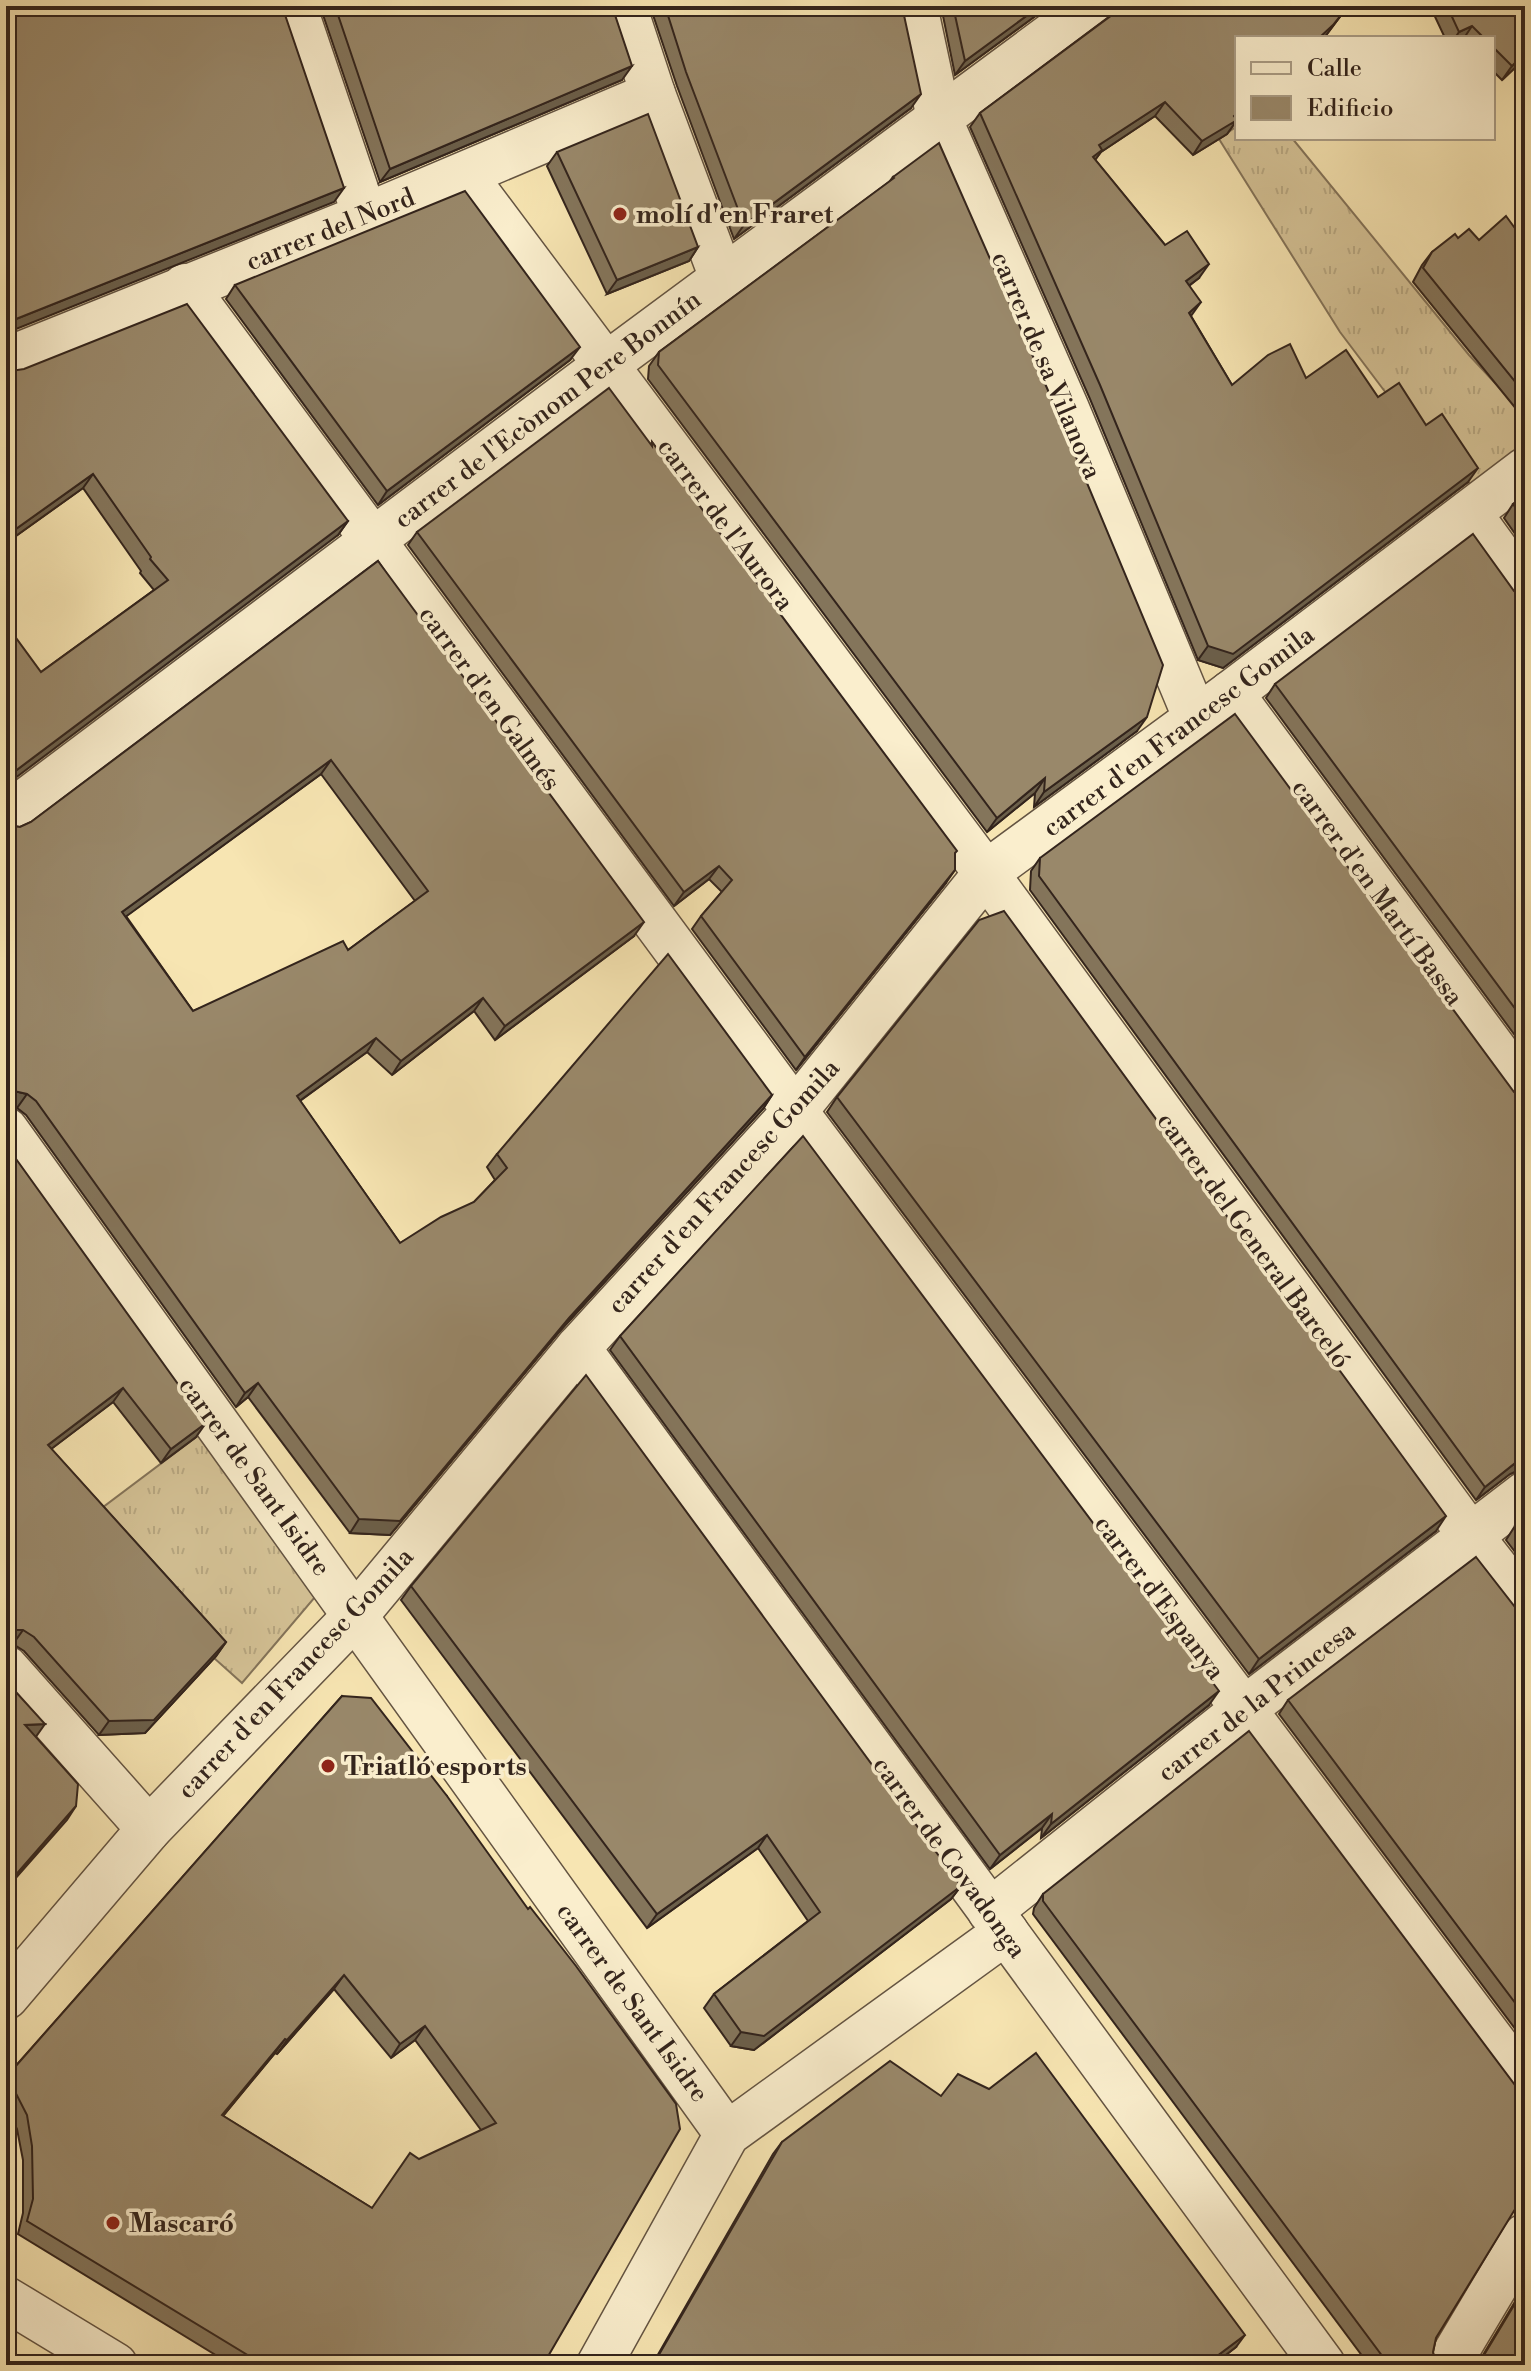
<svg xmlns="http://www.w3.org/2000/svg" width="1531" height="2371" viewBox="0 0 1531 2371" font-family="'Libre Bodoni',serif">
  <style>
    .grass { fill: url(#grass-tufts); stroke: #84745a; stroke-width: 2 }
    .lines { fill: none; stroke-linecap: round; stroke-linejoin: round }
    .street-casing { stroke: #645442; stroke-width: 47 }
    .street { stroke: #faeecd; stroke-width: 44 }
    .wall { fill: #84755b; stroke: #33241c; stroke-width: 2; fill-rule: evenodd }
    .shaded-wall { fill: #6b5f4a; stroke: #33241c; stroke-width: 2 }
    .building { fill: #99886a; stroke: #33241c; stroke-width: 2; fill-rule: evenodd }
    .poi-dot { fill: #8f2418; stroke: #faeecd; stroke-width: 3 }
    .labels { text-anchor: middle; stroke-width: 7; stroke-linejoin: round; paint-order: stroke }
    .poi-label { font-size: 26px; font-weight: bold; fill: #33241c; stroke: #faeecd; text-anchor: start }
    .street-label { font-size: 26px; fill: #33241c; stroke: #faeecd }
  </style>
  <defs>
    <pattern id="grass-tufts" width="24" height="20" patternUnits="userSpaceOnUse" patternTransform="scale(2)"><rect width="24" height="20" fill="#d6c498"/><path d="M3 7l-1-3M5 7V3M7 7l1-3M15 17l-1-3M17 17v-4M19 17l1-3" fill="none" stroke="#b8a882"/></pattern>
  </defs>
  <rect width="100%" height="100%" fill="#f7e5b2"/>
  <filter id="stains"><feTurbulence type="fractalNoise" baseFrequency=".0025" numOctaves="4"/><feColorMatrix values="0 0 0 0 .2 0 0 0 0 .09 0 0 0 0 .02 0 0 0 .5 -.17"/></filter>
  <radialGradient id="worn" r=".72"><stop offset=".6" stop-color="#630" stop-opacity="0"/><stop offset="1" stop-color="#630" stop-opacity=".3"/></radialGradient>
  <!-- grass -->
  <g class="grass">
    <path d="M1237 126V138H1292L1469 355 1521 411 1525 417V451L1474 490 1432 428 1416 439 1389 397 1340 332 1219 139Z"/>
    <path d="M203 1432 321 1590 242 1683 214 1658 216 1656 90 1517Z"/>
  </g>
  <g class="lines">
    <defs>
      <g id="street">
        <path d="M294 6 365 216"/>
        <path d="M624 6 653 94 722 278"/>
        <path d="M915 6 939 118 1067 409 1196 719"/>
        <path d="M464 175 986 873 1470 1535 1525 1605"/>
        <path d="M185 286 795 1111 1525 2084"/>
        <path d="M6 360 365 216 653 94"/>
        <path d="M1469 513 1525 590"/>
        <path d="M1231 693 1525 1091"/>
        <path d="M6 816 607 364 1091 6"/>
        <path d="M6 1130 727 2134"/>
        <path d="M578 1348 1323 2365"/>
        <path d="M6 1668 149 1829"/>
        <path d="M990 1911 1244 1709 1525 1494"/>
        <path d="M6 1997 149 1829 356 1615 578 1348 795 1111 986 873 1231 693 1525 470"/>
        <path d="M6 2299 115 2365"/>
        <path d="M599 2365 727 2134 1006 1932"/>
        <path d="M1448 2365 1525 2236"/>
      </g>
    </defs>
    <!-- street casing -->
    <use href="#street" class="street-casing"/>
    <!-- street -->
    <use href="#street" class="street"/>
  </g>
  <!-- wall -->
  <g class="wall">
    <path d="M320 6H612L622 80 380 182Z"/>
    <path d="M650 6H902L911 108 734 239 677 86Z"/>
    <path d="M941 6H1049L955 75Z"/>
    <path d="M1115 6H1348L1324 38H1237V120L1227 134 1193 155 1155 116 1101 152 1095 160 1165 245 1199 278 1189 286 1191 316 1232 385 1306 378 1378 397 1426 425 1468 482 1223 668 1198 660 1090 399 970 127 980 113 1114 13Z"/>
    <path d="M1430 6H1525V68L1520 63 1502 80 1493 71V38H1445Z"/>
    <path d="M557 152 698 247 689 261 607 294 547 166Z"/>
    <path d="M893 177 1137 731 1034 807 1035 793 987 832 648 379 649 366 659 352 889 182Z"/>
    <path d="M1458 238 1479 240 1525 242V417L1519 409 1517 410 1413 282 1422 265 1432 252Z"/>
    <path d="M235 285 570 360 378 505 226 299Z"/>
    <path d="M6 368 348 521 338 535 41 672 154 590 140 573 141 571 83 488 6 543Z"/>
    <path d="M652 442 955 855 946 883 796 1070 692 929 701 916 722 892 709 879 674 906 408 545 417 532 650 445Z"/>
    <path d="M1525 496V548L1504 518 1513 504Z"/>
    <path d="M378 561 634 936 495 1040 474 1011 392 1075 367 1052 300 1101 400 1243 474 1202 495 1180 487 1167 497 1154 772 1095 763 1109 559 1332 390 1535 350 1533 248 1397 236 1407 26 1115 17 1108 6 1105V825L20 827 31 822ZM321 774 415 901 348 950 193 1011 126 916Z"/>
    <path d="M1514 591 1525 599V1049L1266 698 1275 684Z"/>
    <path d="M1040 858 1514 1092 1521 1469 1510 1474 1476 1500 1030 890 1031 871Z"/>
    <path d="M837 1097 1436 1531 1249 1674 827 1112Z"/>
    <path d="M6 1145 196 1437 161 1463 113 1402 51 1449 226 1642 216 1656 145 1733 99 1735 24 1651 13 1644Z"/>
    <path d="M620 1336 1209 1705 1041 1838 1042 1828 990 1869 610 1350Z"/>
    <path d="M1525 1519V1565L1506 1540 1515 1526Z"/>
    <path d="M411 1586 961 1886 951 1899 754 2050 731 2046 704 2008 714 1994 808 1921 758 1848 647 1928 401 1600Z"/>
    <path d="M1515 1607 1525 1614V2042L1279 1714 1288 1700Z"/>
    <path d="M342 1696 447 1796 543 2365H232L18 2234 23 2213V2160L17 2129 6 2107V2077ZM334 1989 391 2058 415 2040 481 2130 372 2208 223 2116 275 2053 277 2054Z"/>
    <path d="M1043 1894 1515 2085 1436 2338 1433 2352 1435 2363 1437 2365H1369L1033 1914 1034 1908Z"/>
    <path d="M782 2142 1236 2347 1213 2365H652L773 2154Z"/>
    <path d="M1525 2285V2365H1477Z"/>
  </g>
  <!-- shaded-wall -->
  <g class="shaded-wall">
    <path d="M1040 6H1049L955 75 965 61Z"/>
    <path d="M1348 6 1324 38H1319Z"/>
    <path d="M1472 26 1464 38H1455L1459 32Z"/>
    <path d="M1525 53V56L1520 63 1502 80 1512 66Z"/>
    <path d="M632 66 622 80 380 182 390 169Z"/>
    <path d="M921 94 911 108 734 239 744 225Z"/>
    <path d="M1165 102 1155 116 1101 152 1092 164 1083 171 1099 145Z"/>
    <path d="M1237 113V118L1231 124 1237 120 1227 134 1193 155 1202 141Z"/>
    <path d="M344 188 334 202 6 333V323Z"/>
    <path d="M698 247 689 261 607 294 617 280Z"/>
    <path d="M1209 264 1199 278 1176 295 1186 281Z"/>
    <path d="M1201 302 1191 316 1189 313Z"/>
    <path d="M580 347 570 360 378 505 387 491Z"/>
    <path d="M1478 468 1468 482 1223 668 1198 660 1208 646Z"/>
    <path d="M93 474 83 488 6 543V536Z"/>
    <path d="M348 521 338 535 6 785V778Z"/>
    <path d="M1147 717 1137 731 1034 807 1044 792Z"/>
    <path d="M331 760 321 774 113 926 122 912Z"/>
    <path d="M1045 778 1035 793 987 832 997 818Z"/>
    <path d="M719 866 709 879 674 906 684 892Z"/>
    <path d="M955 870 946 883 796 1070 805 1057Z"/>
    <path d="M644 922 634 936 495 1040 505 1026Z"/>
    <path d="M483 998 474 1011 392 1075 401 1061Z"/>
    <path d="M376 1038 367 1052 287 1110 297 1096Z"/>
    <path d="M14 1091 27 1094 17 1108 6 1105V1094Z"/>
    <path d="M772 1095 763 1109 559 1332 390 1535 350 1533 359 1519 569 1318Z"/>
    <path d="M258 1383 248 1397 236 1407 245 1393Z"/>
    <path d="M123 1388 113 1402 38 1459 48 1445Z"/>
    <path d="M206 1423 196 1437 161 1463 171 1449Z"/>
    <path d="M1525 1458V1470L1521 1469 1510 1474 1476 1500 1485 1487 1519 1460Z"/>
    <path d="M1446 1516 1436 1531 1249 1674 1259 1659Z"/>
    <path d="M12 1630H23L13 1644H6V1632Z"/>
    <path d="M226 1642 216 1656 145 1733 99 1735 109 1721Z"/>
    <path d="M1219 1691 1209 1705 1041 1838 1051 1824Z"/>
    <path d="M45 1724 35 1738 25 1725Z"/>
    <path d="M76 1806 67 1820 6 1889V1886Z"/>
    <path d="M1052 1814 1042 1828 990 1869 1000 1855Z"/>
    <path d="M767 1835 758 1848 647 1928 657 1914Z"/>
    <path d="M961 1886 951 1899 754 2050 731 2046 741 2032Z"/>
    <path d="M344 1975 334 1989 277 2054 287 2040Z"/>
    <path d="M425 2026 415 2040 391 2058 400 2044Z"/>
    <path d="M285 2039 275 2053 212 2129 222 2115Z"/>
    <path d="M1245 2335 1236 2347 1213 2365H1205Z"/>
  </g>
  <!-- building -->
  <g class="building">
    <path d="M6 6H282L344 188 6 323Z"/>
    <path d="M335 6H612L632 66 390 169Z"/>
    <path d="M665 6H902L921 94 744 225 686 72Z"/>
    <path d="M953 6H1040L965 61Z"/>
    <path d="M1120 6H1348L1333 25 1319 38H1237V113L1234 116 1237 120 1202 141 1165 102 1099 145 1102 150 1093 157 1165 245 1187 231 1209 264 1186 281 1201 302 1189 313 1232 385 1268 355 1290 344 1306 378 1346 350 1378 397 1399 383 1426 425 1442 414 1478 468 1233 654 1208 646 1100 385 980 113 1116 12Z"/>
    <path d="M1447 6H1525V53L1512 66 1493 47V38H1484L1472 26 1459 32Z"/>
    <path d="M648 114 698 247 617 280 557 152Z"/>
    <path d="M939 143 1054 404 1163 665 1147 717 1044 792 1045 778 997 818 658 365 659 352 894 178 893 177Z"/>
    <path d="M465 191 580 347 387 491 235 285Z"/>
    <path d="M1506 216 1525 242V394L1423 268 1432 252 1455 234 1458 238 1469 229 1479 240Z"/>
    <path d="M187 304 348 521 6 778V645L16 638 41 672 168 580 150 559 151 557 93 474 6 536V368L11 371 24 369Z"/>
    <path d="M609 388 652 446V442L957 851 955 853V870L805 1057 701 916 732 880 719 866 684 892 417 532Z"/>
    <path d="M1525 496V521L1513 504Z"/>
    <path d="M1473 534 1514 591 1525 599V1022L1275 684Z"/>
    <path d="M378 561 644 922 505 1026 483 998 401 1061 376 1038 297 1096 400 1243 441 1217 474 1202 507 1168 497 1154 668 954 772 1095 569 1318 400 1521 359 1519 258 1383 245 1393 36 1101 27 1094 14 1091 6 1094V825L20 827 31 822ZM331 760 428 891 348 950 343 941 193 1011 122 912Z"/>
    <path d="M1235 714 1514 1092 1525 1100V1458L1519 1460 1485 1487 1039 876 1040 858Z"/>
    <path d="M1004 911 1446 1516 1259 1659 837 1097 979 920Z"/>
    <path d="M803 1136 1219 1691 1051 1824 1052 1814 1000 1855 620 1336Z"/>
    <path d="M6 1145 206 1423 171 1449 123 1388 48 1445 226 1642 154 1720 109 1721 34 1637 23 1630H12L6 1632Z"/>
    <path d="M586 1375 961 1886 764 2036 741 2032 714 1994 820 1912 767 1835 657 1914 411 1586Z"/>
    <path d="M1525 1519V1539L1515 1526Z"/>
    <path d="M1476 1557 1515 1607 1525 1614V2016L1288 1700Z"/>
    <path d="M6 1681 45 1724 25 1725 78 1784 76 1806 6 1886Z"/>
    <path d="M342 1696 371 1698 447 1796 528 1909 530 1907 576 1966 676 2104 680 2129 543 2365H264L27 2221 33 2199 32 2146 27 2115 7 2076ZM344 1975 400 2044 425 2026 496 2123 419 2159 410 2153 372 2208 222 2115 285 2039 287 2040Z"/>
    <path d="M1249 1731 1515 2085 1525 2093V2193L1436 2338 1433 2352 1435 2363 1437 2365H1389L1043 1901V1894Z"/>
    <path d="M1036 2053 1245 2335 1205 2365H653L782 2142 890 2061 941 2096 958 2074 989 2089Z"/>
    <path d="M1525 2287V2365H1478Z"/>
  </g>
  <!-- markers -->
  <g class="poi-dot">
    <circle cx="620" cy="214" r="8"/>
    <circle cx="328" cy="1766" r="8"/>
    <circle cx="113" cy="2223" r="8"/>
  </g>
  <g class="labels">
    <!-- poi labels -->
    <g class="poi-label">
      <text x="636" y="223">molí d'en Fraret</text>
      <text x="344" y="1775">Triatló esports</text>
      <text x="129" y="2232">Mascaró</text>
    </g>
    <!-- street labels -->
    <g class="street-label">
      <text transform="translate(330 229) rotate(-22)" y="9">carrer del Nord</text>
      <text transform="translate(1047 365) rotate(67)" y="9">carrer de sa Vilanova</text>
      <text transform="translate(547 409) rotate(-37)" y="9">carrer de l'Ecònom Pere Bonnín</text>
      <text transform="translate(726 524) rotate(53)" y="9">carrer de l'Aurora</text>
      <text transform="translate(490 698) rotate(54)" y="9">carrer d'en Galmés</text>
      <text transform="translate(1178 731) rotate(-37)" y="9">carrer d'en Francesc Gomila</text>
      <text transform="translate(1378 892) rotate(54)" y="9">carrer d'en Martí Bassa</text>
      <text transform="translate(723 1186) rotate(-48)" y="9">carrer d'en Francesc Gomila</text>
      <text transform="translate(1254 1240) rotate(54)" y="9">carrer del General Barceló</text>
      <text transform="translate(255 1476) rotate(54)" y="9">carrer de Sant Isidre</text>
      <text transform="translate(1160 1597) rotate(53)" y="9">carrer d'Espanya</text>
      <text transform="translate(295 1673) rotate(-47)" y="9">carrer d'en Francesc Gomila</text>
      <text transform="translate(1256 1701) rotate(-38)" y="9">carrer de la Princesa</text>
      <text transform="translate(950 1857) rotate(54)" y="9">carrer de Covadonga</text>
      <text transform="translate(633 2002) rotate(54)" y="9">carrer de Sant Isidre</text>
    </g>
  </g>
  <!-- margin -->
  <rect width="1531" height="2371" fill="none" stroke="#f7e5b2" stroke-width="32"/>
  <rect x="8" y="8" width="1515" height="2355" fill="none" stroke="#33241c" stroke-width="4"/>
  <rect x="16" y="16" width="1499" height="2339" fill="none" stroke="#33241c" stroke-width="2"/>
  <!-- legend -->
  <rect x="1235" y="36" width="260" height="104" fill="#faeecd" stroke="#aa9d86" stroke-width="2"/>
  <rect x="1251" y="62" width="40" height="12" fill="#faeecd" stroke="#aa9d86" stroke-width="2"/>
  <text x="1307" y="76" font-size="24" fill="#33241c">Calle</text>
  <rect x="1251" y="96" width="40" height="24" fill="#99886a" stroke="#aa9d86" stroke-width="2"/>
  <text x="1307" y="116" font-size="24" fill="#33241c">Edificio</text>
  <rect width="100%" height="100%" filter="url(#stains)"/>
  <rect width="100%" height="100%" fill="url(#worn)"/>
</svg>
